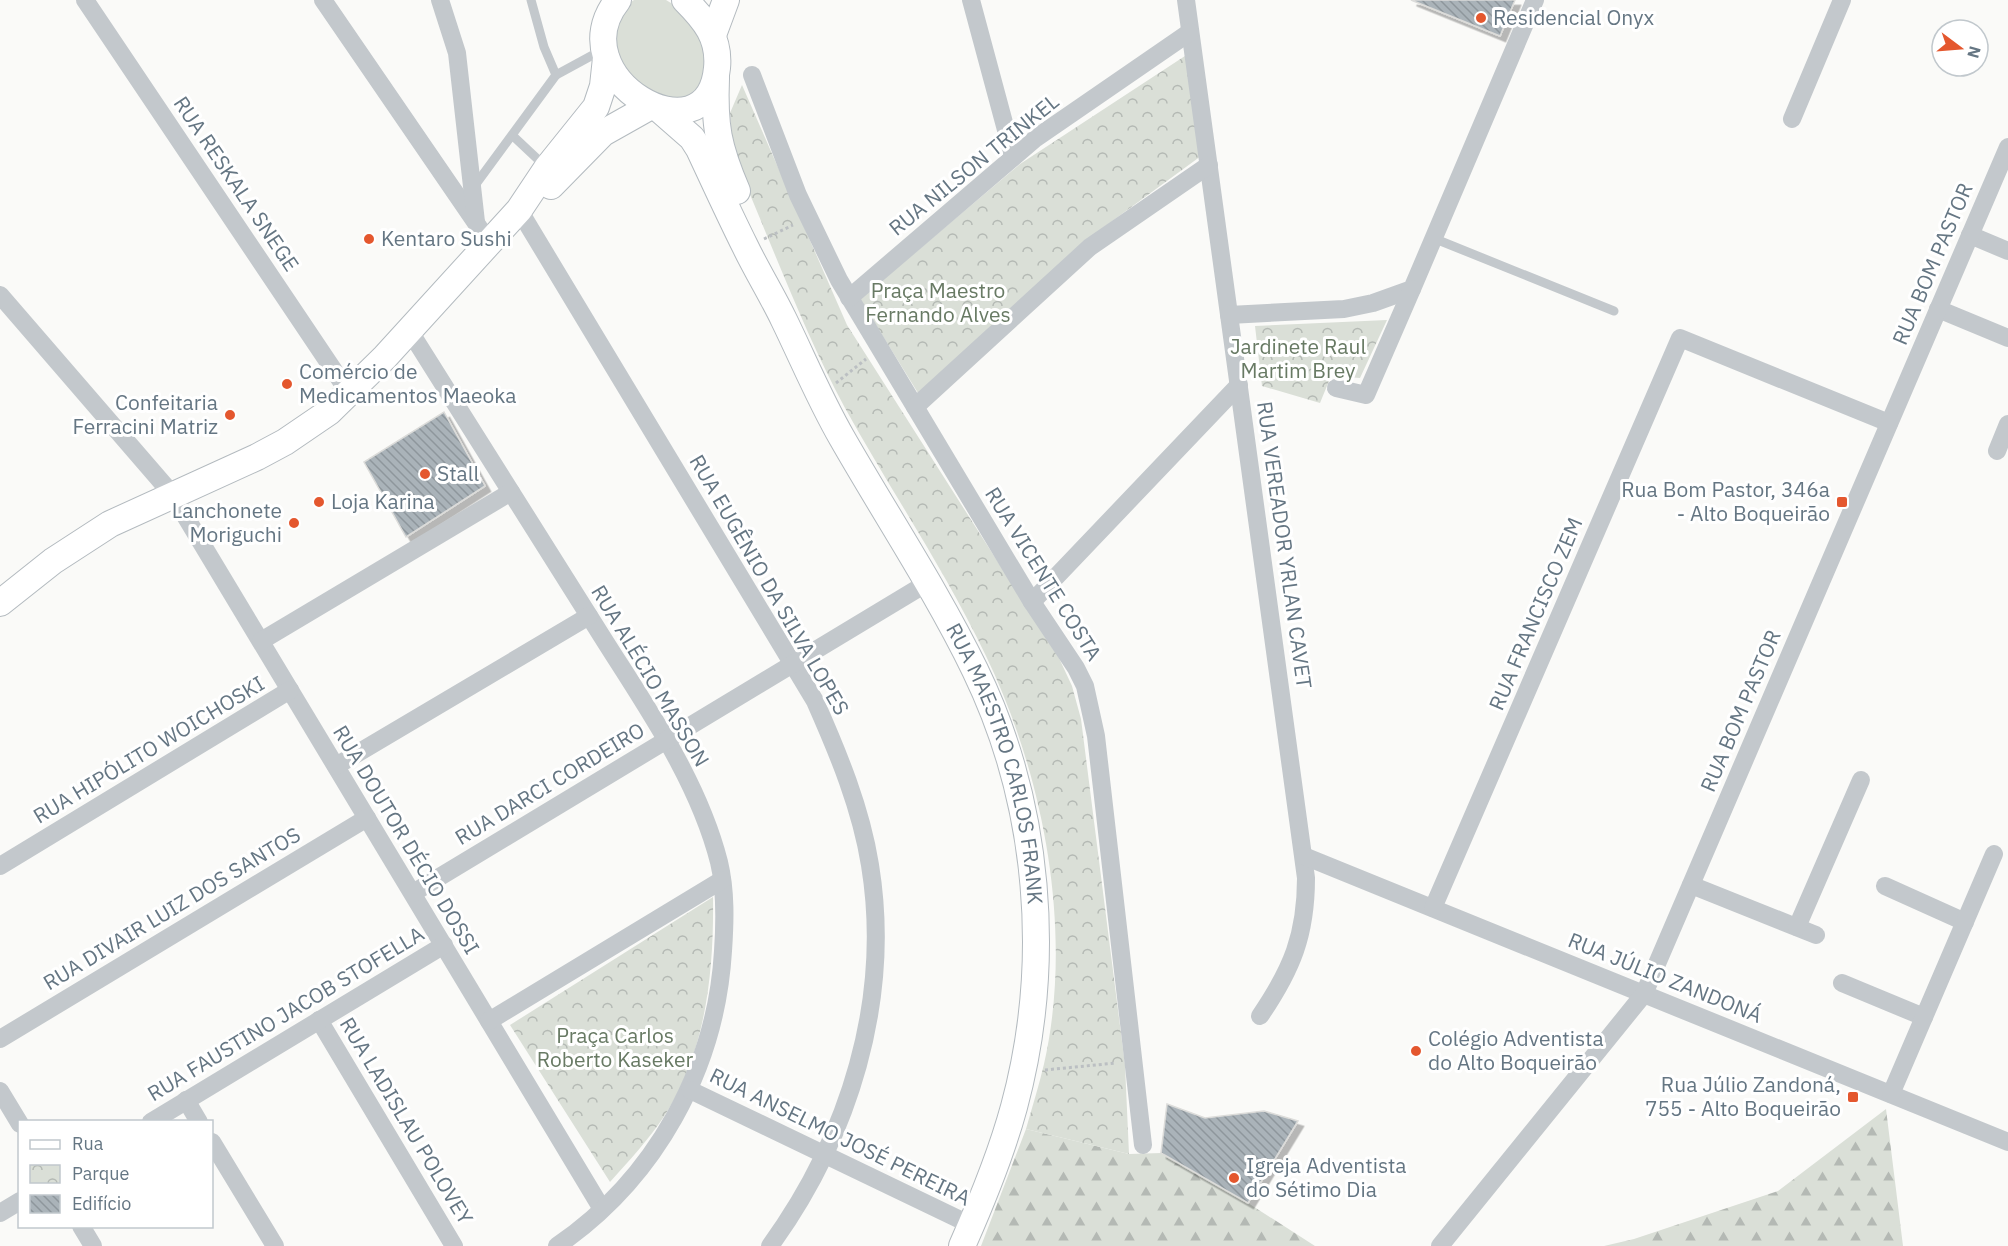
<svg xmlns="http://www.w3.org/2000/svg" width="2008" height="1246" viewBox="0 0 2008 1246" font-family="'IBM Plex Sans',sans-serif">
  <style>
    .grass { fill: #dadfd7 }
    .forest { fill: url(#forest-firs) }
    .park { fill: url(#park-crowns) }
    .building { fill: url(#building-back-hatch); stroke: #dcdcda; stroke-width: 1.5; filter: url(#shadow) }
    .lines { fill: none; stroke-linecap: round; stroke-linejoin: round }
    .secondary-casing { stroke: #b3babf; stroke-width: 28 }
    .path { stroke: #bbbfc2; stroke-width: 3; stroke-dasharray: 3 3; stroke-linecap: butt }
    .service { stroke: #c3c8cc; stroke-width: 9 }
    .minor { stroke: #c3c8cc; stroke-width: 18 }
    .secondary { stroke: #fff; stroke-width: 26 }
    .poi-dot { fill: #e4572e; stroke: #fff; stroke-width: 2 }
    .labels { text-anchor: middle; stroke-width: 6; stroke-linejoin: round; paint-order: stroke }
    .poi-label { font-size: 21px; fill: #657683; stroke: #fff; text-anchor: start }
    .street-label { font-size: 21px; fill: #657683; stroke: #fff }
    .park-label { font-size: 21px; fill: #687a64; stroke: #fff }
  </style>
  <defs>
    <pattern id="forest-firs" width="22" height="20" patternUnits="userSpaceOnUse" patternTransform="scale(1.5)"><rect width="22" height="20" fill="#dadfd7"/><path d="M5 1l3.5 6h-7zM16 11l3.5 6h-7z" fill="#b4b9b4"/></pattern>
    <pattern id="park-crowns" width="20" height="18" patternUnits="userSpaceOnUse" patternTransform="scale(1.5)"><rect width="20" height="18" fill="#dadfd7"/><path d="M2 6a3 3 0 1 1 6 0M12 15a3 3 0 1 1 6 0" fill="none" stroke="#b4b9b4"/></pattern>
    <pattern id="building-back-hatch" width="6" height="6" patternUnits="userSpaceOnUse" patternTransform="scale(1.5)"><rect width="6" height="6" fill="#aab3b9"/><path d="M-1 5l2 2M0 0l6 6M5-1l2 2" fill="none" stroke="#8e969c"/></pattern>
    <filter id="shadow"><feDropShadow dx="5.5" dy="5.5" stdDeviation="0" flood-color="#0004"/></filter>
  </defs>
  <rect width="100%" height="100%" fill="#fafaf8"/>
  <!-- grass -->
  <path class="grass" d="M634 0H666L679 8 704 35 708 67 694 94 682 100 652 97 618 62 613 23 622 8Z"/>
  <!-- forest -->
  <g class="forest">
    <path d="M1886 1109 1903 1246H1604L1634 1239 1778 1191Z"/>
    <path d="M1026 1129 1129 1154 1161 1153 1248 1203 1315 1246H981Z"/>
  </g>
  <!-- park -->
  <g class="park">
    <path d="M1188 54 1201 156 1085 241 918 393 860 299 1020 164Z"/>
    <path d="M742 85 847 325 1059 658 1072 686 1081 719 1125 1065 1129 1154 1026 1129C1032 1107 1039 1086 1044 1064 1074 932 1044 776 986 656 945 570 891 491 845 408 804 332 774 250 740 171L732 143 730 113Z"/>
    <path d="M1387 320 1360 378 1331 376 1320 403 1262 386 1255 326Z"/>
    <path d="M713 897C714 972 706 1051 665 1115 649 1139 629 1161 610 1182L510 1025Z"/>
  </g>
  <!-- building -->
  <g class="building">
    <path d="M1411 0H1515L1500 36Z"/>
    <path d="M444 412 485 486 406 537 364 462Z"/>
    <path d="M1167 1104 1205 1118 1264 1111 1298 1121 1248 1203 1161 1153Z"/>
  </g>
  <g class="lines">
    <defs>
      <g id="secondary">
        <path d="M618 0C556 77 708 165 717 68 720 38 705 20 685 0"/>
        <path d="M713 35 726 0"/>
        <path d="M716 78C714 125 718 147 737 191"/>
        <path id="s1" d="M660 110 692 138 699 149C714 181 729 214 745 246 757 271 772 295 784 320 803 359 820 400 842 438 886 515 936 590 975 670 1040 804 1053 963 1014 1107 1001 1155 982 1201 962 1246"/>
        <path d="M551 186 603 133 651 106"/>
        <path d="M0 603 53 561 110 524 257 457 285 442 329 412 385 357 519 210 547 168 596 107 603 86 606 58"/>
      </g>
    </defs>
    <!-- secondary casing -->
    <use href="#secondary" class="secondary-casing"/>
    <!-- path -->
    <g class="path">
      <path d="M764 239 793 225"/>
      <path d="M836 383 866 359"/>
      <path d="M1045 1070 1116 1063"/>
    </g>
    <!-- service -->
    <g class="service">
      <path d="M556 75 602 50"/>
      <path d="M513 136 546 167"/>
      <path d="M473 188 556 75 544 47 531 0"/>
      <path d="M1433 238 1614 311"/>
    </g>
    <!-- minor -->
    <g class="minor">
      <path d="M85 0 349 393"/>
      <path d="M323 0 489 242"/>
      <path d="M440 0 457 53 476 222"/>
      <path d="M971 0 1013 156"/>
      <path d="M1186 0 1306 878C1306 935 1292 969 1260 1016"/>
      <path d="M752 75 798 195 839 280 1032 602 1076 668 1085 686 1096 736 1143 1145"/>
      <path d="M1792 119 1842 0"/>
      <path d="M519 210 815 701C838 753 861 808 870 865 892 1000 849 1137 770 1246"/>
      <path d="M1970 235 2008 251"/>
      <path d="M0 295 172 494 602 1209"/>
      <path d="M849 298 1036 138 1190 32"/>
      <path d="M1938 309 2008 338"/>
      <path d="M1229 315 1344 309 1373 303 1412 289 1535 0"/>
      <path d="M409 330C471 429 534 528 596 627 642 701 697 776 719 862 726 891 725 922 723 951 716 1069 655 1179 557 1246"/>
      <path d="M1336 388 1366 395 1412 289"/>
      <path d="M915 407 1090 247 1209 165"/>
      <path d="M1997 451 2008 424"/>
      <path d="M1032 602 1239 385"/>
      <path d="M261 641 511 492"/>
      <path d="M336 766 589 616"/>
      <path d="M1304 856 2008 1142"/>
      <path d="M0 866 290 690"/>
      <path d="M1691 885 1816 935"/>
      <path d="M1885 886 1965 922"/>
      <path d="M413 893 927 583"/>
      <path d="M1433 908 1680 338 1889 423"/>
      <path d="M1797 927 1861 780"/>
      <path d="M1842 983 1924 1017"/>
      <path d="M319 1020 454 1246"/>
      <path d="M489 1021 722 880"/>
      <path d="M0 1039 367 818"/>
      <path d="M690 1090 971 1225"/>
      <path d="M0 1091 20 1124"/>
      <path d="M1891 1094 1994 854"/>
      <path d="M186 1100 199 1122"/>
      <path d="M151 1122 444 945"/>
      <path d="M212 1142 275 1246"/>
      <path d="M0 1213 20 1201"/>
      <path d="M81 1226 93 1246"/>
      <path d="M1440 1246 1644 994 2008 147"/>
    </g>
    <!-- secondary -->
    <use href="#secondary" class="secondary"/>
  </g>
  <!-- markers -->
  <g class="poi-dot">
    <circle cx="1481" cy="18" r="6"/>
    <circle cx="369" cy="239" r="6"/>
    <circle cx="287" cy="384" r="6"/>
    <circle cx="230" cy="415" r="6"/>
    <circle cx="425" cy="474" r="6"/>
    <circle cx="319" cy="502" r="6"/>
    <rect x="1836" y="496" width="12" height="12" rx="3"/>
    <circle cx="294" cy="523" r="6"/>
    <circle cx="1416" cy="1051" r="6"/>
    <rect x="1847" y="1091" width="12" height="12" rx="3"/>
    <circle cx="1234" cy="1178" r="6"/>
  </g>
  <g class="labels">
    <!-- poi labels -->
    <g class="poi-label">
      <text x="1493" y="25">Residencial Onyx</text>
      <text x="381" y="246">Kentaro Sushi</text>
      <text x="299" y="379">Comércio de<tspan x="299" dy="24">Medicamentos Maeoka</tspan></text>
      <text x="218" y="410" text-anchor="end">Confeitaria<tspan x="218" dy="24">Ferracini Matriz</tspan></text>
      <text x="437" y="481">Stall</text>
      <text x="1830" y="497" text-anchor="end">Rua Bom Pastor, 346a<tspan x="1830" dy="24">- Alto Boqueirão</tspan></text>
      <text x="331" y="509">Loja Karina</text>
      <text x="282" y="518" text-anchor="end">Lanchonete<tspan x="282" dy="24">Moriguchi</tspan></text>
      <text x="1428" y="1046">Colégio Adventista<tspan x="1428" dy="24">do Alto Boqueirão</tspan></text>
      <text x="1841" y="1092" text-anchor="end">Rua Júlio Zandoná,<tspan x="1841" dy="24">755 - Alto Boqueirão</tspan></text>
      <text x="1246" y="1173">Igreja Adventista<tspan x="1246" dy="24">do Sétimo Dia</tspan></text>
    </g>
    <!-- street labels -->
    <g class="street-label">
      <text transform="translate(974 165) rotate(-39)" y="7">RUA NILSON TRINKEL</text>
      <text transform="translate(236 184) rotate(56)" y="7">RUA RESKALA SNEGE</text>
      <text transform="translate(1933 264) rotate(-67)" y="7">RUA BOM PASTOR</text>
      <text transform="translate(1284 545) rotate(82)" y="7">RUA VEREADOR YRLAN CAVET</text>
      <text transform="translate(1043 574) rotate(58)" y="7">RUA VICENTE COSTA</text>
      <text transform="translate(769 585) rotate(60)" y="7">RUA EUGÊNIO DA SILVA LOPES</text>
      <text transform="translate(1536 614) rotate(-67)" y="7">RUA FRANCISCO ZEM</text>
      <text transform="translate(650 676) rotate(59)" y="7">RUA ALÉCIO MASSON</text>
      <text transform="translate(1741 711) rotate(-67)" y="7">RUA BOM PASTOR</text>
      <text transform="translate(149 750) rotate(-31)" y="7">RUA HIPÓLITO WOICHOSKI</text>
      <text dy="7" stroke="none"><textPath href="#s1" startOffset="742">RUA MAESTRO CARLOS FRANK</textPath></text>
      <text transform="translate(550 784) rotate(-31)" y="7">RUA DARCI CORDEIRO</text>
      <text transform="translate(406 840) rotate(59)" y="7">RUA DOUTOR DÉCIO DOSSI</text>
      <text transform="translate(172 909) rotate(-31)" y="7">RUA DIVAIR LUIZ DOS SANTOS</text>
      <text transform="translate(1665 978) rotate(22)" y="7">RUA JÚLIO ZANDONÁ</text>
      <text transform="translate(286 1014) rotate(-31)" y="7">RUA FAUSTINO JACOB STOFELLA</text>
      <text transform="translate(406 1121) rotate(59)" y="7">RUA LADISLAU POLOVEY</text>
      <text transform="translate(840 1137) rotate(26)" y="7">RUA ANSELMO JOSÉ PEREIRA</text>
    </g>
    <!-- park labels -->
    <g class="park-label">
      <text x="938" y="298">Praça Maestro<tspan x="938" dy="24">Fernando Alves</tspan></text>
      <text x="1298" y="354">Jardinete Raul<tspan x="1298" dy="24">Martim Brey</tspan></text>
      <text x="615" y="1043">Praça Carlos<tspan x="615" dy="24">Roberto Kaseker</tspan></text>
    </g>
  </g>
  <!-- legend -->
  <rect x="18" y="1120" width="195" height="108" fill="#ffffff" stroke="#c1c8cd" stroke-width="1.5"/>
  <rect x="30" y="1140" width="30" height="9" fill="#ffffff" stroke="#c1c8cd" stroke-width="1.5"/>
  <text x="72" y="1150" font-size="18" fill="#657683">Rua</text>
  <rect x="30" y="1165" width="30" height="18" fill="url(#park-crowns)" stroke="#c1c8cd" stroke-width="1.5"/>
  <text x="72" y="1180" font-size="18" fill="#657683">Parque</text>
  <rect x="30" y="1195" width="30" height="18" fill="url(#building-back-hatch)" stroke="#c1c8cd" stroke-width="1.5"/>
  <text x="72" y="1210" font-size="18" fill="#657683">Edifício</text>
  <!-- north arrow -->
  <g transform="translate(1960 48) rotate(106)"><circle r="28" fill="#ffffff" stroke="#c1c8cd" stroke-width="1.5"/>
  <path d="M0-4.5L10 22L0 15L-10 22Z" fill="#e4572e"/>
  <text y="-9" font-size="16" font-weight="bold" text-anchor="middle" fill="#657683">N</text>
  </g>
</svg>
